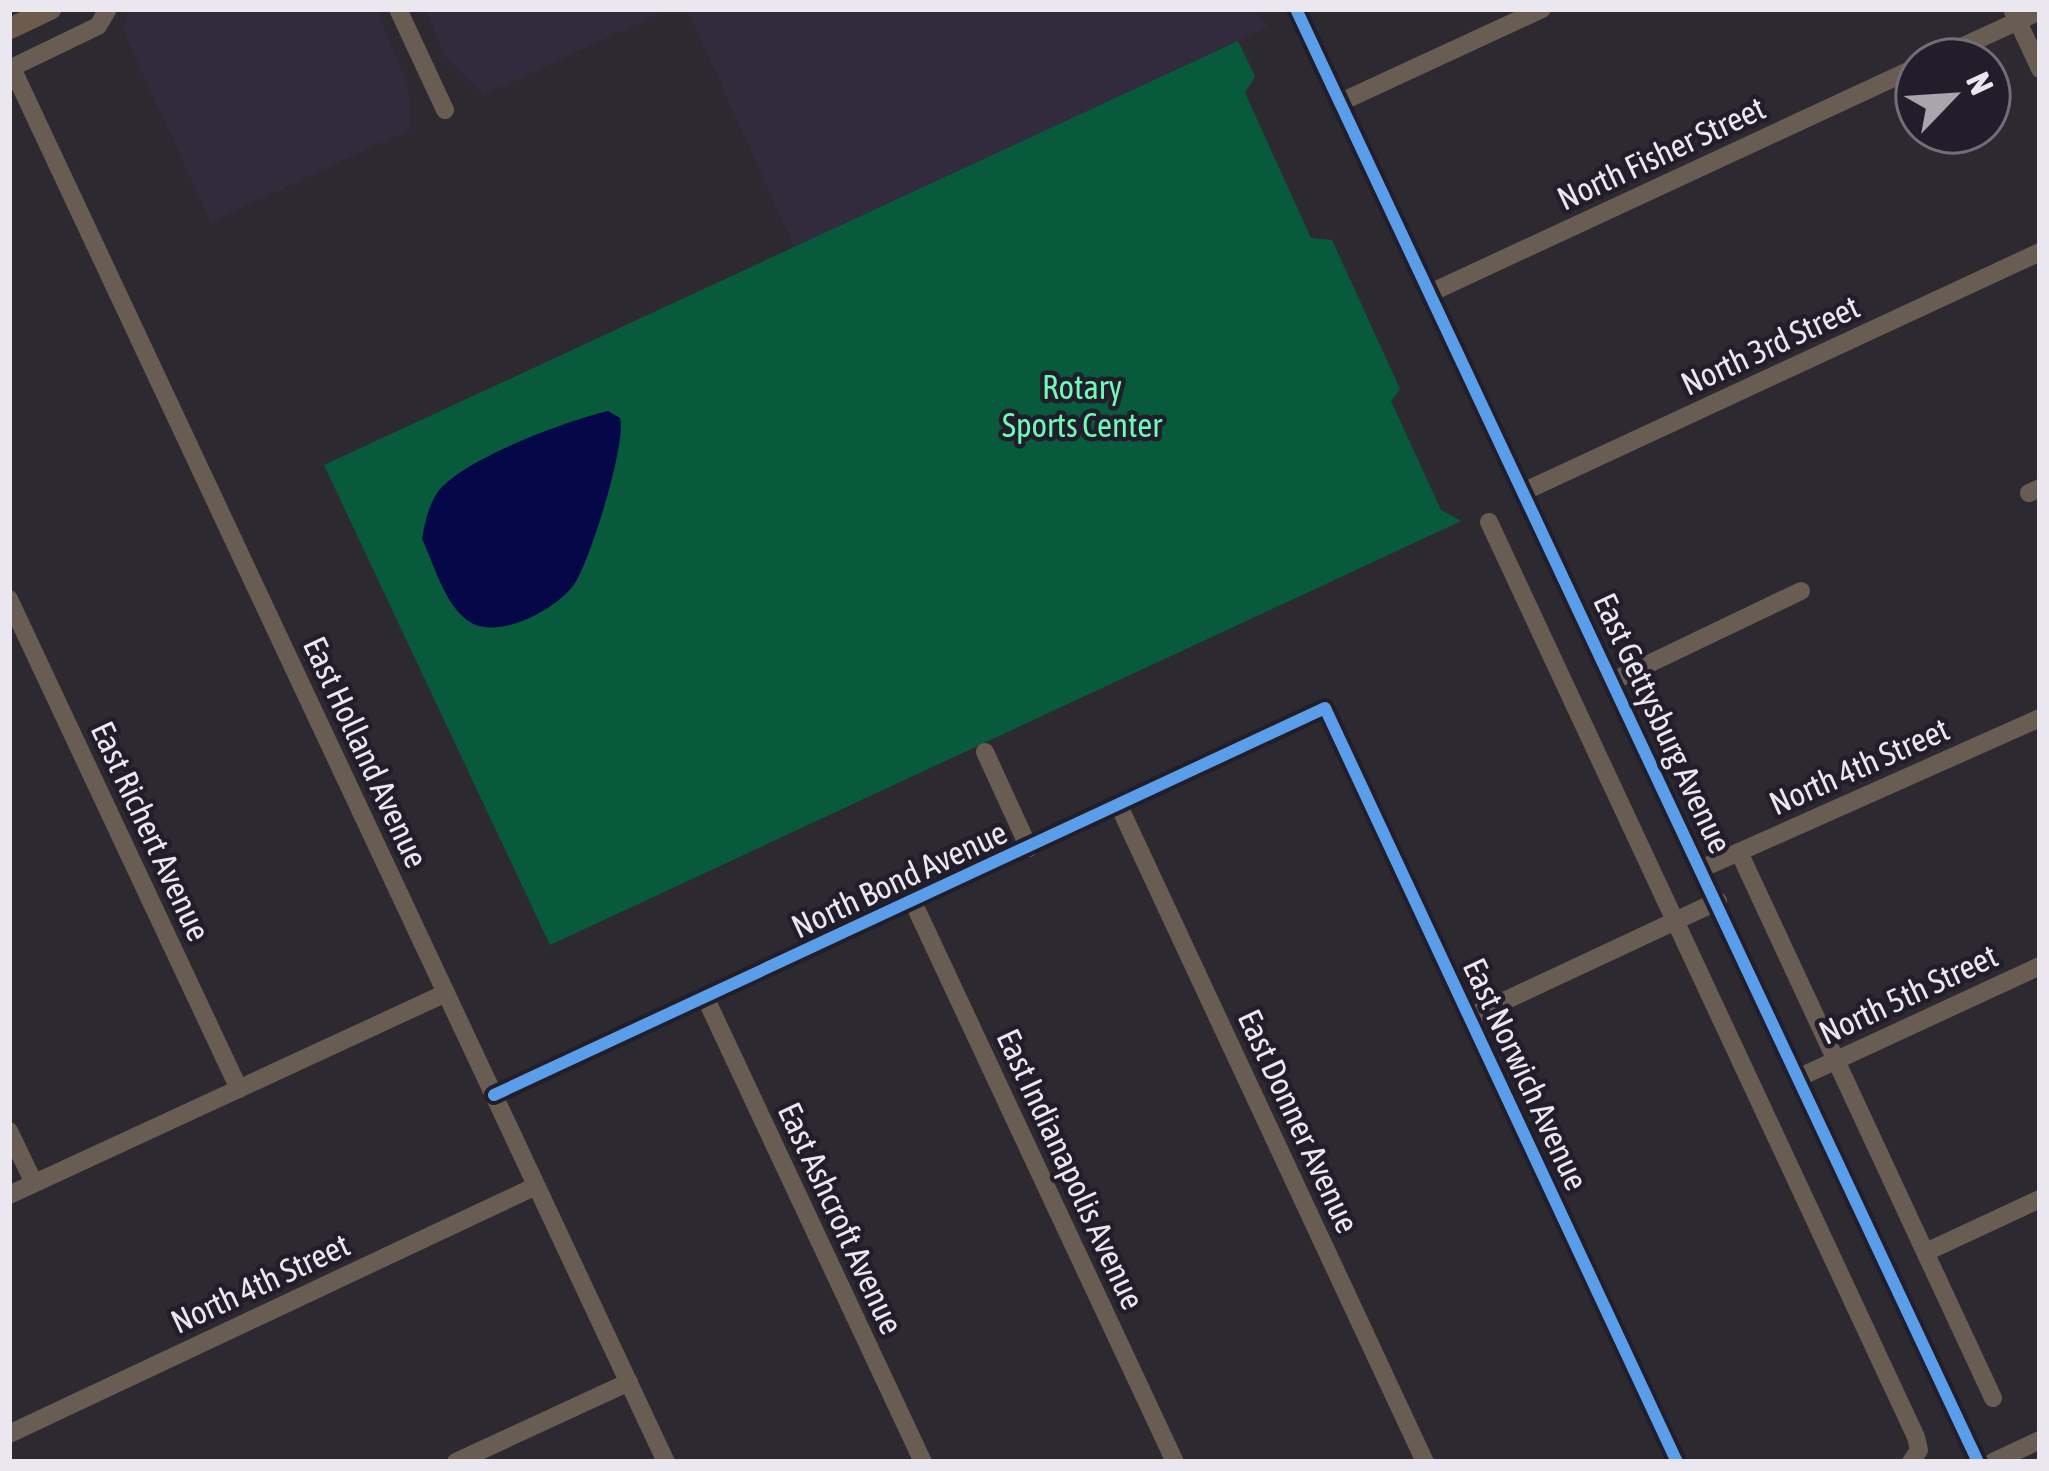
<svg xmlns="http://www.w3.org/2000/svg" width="2049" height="1471" viewBox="0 0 2049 1471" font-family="'Asap Condensed',sans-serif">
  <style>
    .built { fill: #312b3d }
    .green { fill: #085a3c }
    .water { fill: #040748 }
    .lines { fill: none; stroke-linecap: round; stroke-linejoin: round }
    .minor { stroke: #695c52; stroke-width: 18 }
    .major { stroke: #6d5b4d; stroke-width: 21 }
    .cycleway-casing { stroke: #211d2a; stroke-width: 20 }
    .cycleway { stroke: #5a9eea; stroke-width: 12 }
    .labels { text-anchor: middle; stroke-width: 9; stroke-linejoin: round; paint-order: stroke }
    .street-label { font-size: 33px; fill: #eae7f0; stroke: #211d2a }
    .park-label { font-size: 33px; fill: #6efab8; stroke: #211d2a }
  </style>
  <rect width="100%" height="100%" fill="#2c2a30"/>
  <!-- built -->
  <g class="built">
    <path d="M128 9H376L408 85 411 129 211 222 123 31Z"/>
    <path d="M424 9H669L484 95 447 59Z"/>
    <path d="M687 9H1252L1268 27 794 247Z"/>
  </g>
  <!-- green -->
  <path class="green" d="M1238 41 1255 76 1245 93 1311 238 1332 240 1400 389 1391 401 1441 510 1461 521 550 945 324 465Z"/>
  <!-- water -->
  <path class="water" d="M608 411 620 418C627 443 589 565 573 586 553 611 496 642 467 620 444 603 434 564 422 539 425 523 428 507 437 493 460 460 568 420 608 411Z"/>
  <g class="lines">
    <!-- minor -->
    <g class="minor">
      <path d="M398 9 445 110"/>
      <path d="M1296 9 1978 1462"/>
      <path d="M2012 9 2040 69"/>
      <path d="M1933 60 2040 11"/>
      <path d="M12 68 666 1462"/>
      <path d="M9 69 98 26 108 9"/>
      <path d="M1341 102 1542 9"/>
      <path d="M1430 293 1917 67"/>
      <path d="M1525 491 2040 252"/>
      <path d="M2029 493 2040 488"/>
      <path d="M1489 522 1916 1437 1919 1450 1911 1462"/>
      <path d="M9 599 239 1089"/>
      <path d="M1613 681 1801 591"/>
      <path d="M985 752 1029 848"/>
      <path d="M1119 806 1425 1462"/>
      <path d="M1739 852 1993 1398"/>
      <path d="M1703 868 2040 718"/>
      <path d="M913 902 1175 1462"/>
      <path d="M706 999 923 1462"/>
      <path d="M1470 1017 1718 901"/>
      <path d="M1800 1077 2040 966"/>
      <path d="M494 1095 1325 708 1677 1462"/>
      <path d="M9 1131 34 1183"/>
      <path d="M9 1195 446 993"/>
      <path d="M1926 1252 2040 1199"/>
      <path d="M9 1434 536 1186"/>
      <path d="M456 1462 629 1382"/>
      <path d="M1993 1462 2040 1440"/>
    </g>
    <!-- major -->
    <path class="major" d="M9 29 51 9"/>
    <defs>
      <g id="cycleway">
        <path d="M1296 9 1978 1462"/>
        <path d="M494 1095 1325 708 1677 1462"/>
      </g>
    </defs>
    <!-- cycleway casing -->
    <use href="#cycleway" class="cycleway-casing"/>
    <!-- cycleway -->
    <use href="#cycleway" class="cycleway"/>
  </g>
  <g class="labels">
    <!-- street labels -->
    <g class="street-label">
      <text transform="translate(1661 153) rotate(-25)" y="12">North Fisher Street</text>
      <text transform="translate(1770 345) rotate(-25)" y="12">North 3rd Street</text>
      <text transform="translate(1663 723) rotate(65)" y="12">East Gettysburg Avenue</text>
      <text transform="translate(366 752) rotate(65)" y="12">East Holland Avenue</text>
      <text transform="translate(1859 766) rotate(-24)" y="12">North 4th Street</text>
      <text transform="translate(151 831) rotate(65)" y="12">East Richert Avenue</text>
      <text transform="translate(899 879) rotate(-25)" y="12">North Bond Avenue</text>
      <text transform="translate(1908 994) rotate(-25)" y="12">North 5th Street</text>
      <text transform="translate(1526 1074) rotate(65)" y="12">East Norwich Avenue</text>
      <text transform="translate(1299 1121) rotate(65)" y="12">East Donner Avenue</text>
      <text transform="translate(1071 1169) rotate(65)" y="12">East Indianapolis Avenue</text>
      <text transform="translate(841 1218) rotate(65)" y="12">East Ashcroft Avenue</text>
      <text transform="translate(260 1283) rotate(-25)" y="12">North 4th Street</text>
    </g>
    <!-- park labels -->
    <g class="park-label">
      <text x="1082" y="399">Rotary<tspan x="1082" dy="38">Sports Center</tspan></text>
    </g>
  </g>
  <!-- border -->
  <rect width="2049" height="1471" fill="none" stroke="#eae7f0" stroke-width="24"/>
  <!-- north arrow -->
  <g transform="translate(1953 96) rotate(65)"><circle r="57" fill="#211d2a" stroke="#716e79" stroke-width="3"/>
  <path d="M0-9L21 45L0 30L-21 45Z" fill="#a8a5ad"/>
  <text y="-18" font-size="33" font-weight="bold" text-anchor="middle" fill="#eae7f0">N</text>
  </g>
</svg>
